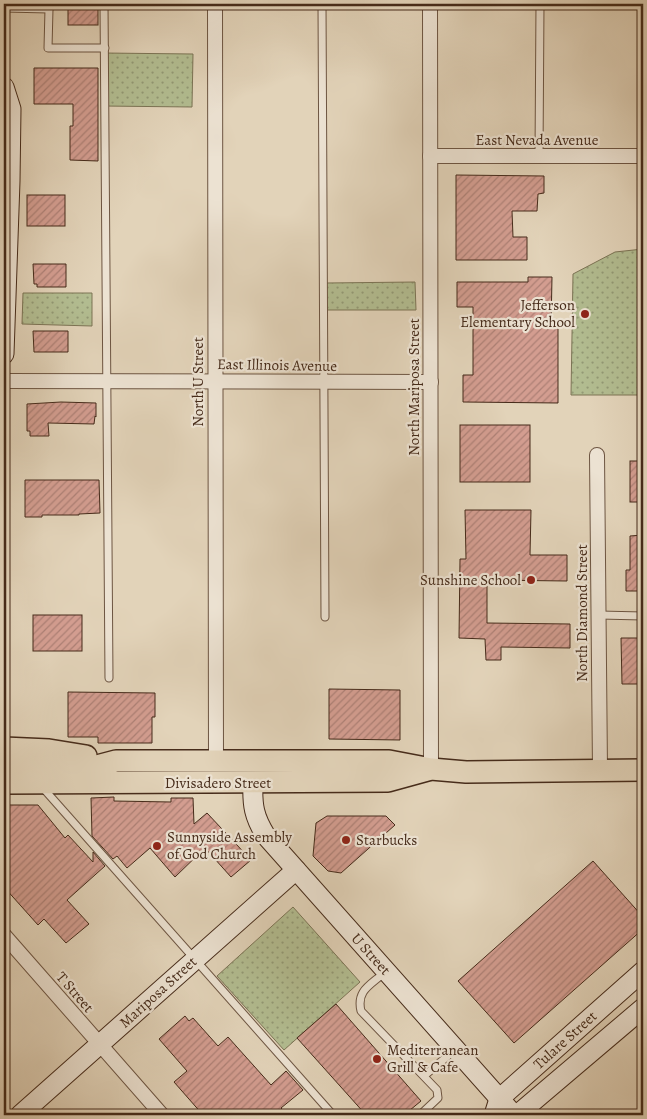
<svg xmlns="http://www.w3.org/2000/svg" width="647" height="1119" viewBox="0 0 647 1119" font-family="Alegreya,serif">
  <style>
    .grass { fill: url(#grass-dots); stroke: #7c7455 }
    .building { fill: url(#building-hatch); stroke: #462b1a }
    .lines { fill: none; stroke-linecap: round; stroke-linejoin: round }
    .lane-casing { stroke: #6d5542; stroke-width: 9 }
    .street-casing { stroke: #6d5542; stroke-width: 16 }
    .secondary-casing { stroke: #462b1a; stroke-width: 21 }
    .primary-casing { stroke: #462b1a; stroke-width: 24 }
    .lane { stroke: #ece2d2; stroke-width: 7 }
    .street { stroke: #ece2d2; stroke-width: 14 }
    .secondary { stroke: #ece2d2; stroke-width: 19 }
    .primary { stroke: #e2d3b9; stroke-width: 21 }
    .poi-dot { fill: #8f2418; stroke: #ece2d2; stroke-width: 2 }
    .labels { text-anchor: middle; stroke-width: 4.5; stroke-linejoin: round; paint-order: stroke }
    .street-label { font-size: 15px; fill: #462b1a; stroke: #ece2d2 }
    .poi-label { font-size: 15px; fill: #462b1a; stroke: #ece2d2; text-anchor: start }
  </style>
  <defs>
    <pattern id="grass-dots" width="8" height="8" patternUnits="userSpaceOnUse" patternTransform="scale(1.25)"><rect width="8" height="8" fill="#b2bc90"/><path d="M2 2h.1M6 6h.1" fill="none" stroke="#939975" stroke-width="1.8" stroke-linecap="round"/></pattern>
    <pattern id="building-hatch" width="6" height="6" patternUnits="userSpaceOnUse" patternTransform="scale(1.25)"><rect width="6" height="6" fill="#d39d90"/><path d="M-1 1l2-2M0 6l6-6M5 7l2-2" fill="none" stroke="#ad8075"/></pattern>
  </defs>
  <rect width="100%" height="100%" fill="#e2d3b9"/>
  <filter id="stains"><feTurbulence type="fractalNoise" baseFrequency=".004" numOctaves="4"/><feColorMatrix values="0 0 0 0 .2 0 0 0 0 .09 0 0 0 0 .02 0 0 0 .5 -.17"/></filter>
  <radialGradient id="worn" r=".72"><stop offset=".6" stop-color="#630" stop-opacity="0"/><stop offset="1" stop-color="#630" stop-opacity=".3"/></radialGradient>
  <!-- grass -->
  <g class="grass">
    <path d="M104 53 193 54 192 107 103 106Z"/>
    <path d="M643 249V395H571L573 274 615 252Z"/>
    <path d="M415 282 416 310H326V283Z"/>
    <path d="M23 293H92V326L22 324Z"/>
    <path d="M293 907 360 982 284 1050 217 976Z"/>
  </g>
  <!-- building -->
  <g class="building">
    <rect x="68" y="4" width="30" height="21"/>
    <path d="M34 68H98V161L70 160V126H73V104H34Z"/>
    <path d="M456 175 544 176V193L538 194 537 211H512L513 237H527V260H456Z"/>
    <rect x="27" y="195" width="38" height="31"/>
    <path d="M33 264H66V287H37V284H34Z"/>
    <path d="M528 277H552L551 327H558V403L463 402V375H473V307H457V282H528Z"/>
    <path d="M33 331H68V352H34Z"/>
    <path d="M61 402 96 403V417L95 416 94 424 48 423 49 436H30V431H27V404Z"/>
    <rect x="460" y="425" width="70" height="57"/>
    <rect x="630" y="461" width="13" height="41"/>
    <path d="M25 480H99L100 513 79 514V515H42V517H25Z"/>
    <path d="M465 510H531L530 555H567V581L487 580V623L570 624V648L501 647V660H486L485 639 459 638 460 559H466Z"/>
    <path d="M643 535V591H626V570H630V536Z"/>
    <rect x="33" y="615" width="49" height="36"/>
    <path d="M621 638H643V684H622Z"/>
    <path d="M329 689 400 690V740L329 739Z"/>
    <path d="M68 692 155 693V717H152V743H98V737H68Z"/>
    <path d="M114 797V801L171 802V798H193L194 824 207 813 251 860 231 877 205 848 175 877 150 848 127 868 117 856 113 859 92 836 91 798Z"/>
    <path d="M4 805H38L65 838 68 835 93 862V852L105 866 67 900 89 924 66 943 44 919 38 925 4 887Z"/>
    <path d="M327 816H386L395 825 341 873 328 871 313 856 316 823Z"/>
    <path d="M593 861 643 917V929L514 1043 458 981Z"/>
    <path d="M336 1004 421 1101 404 1115H366L297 1038Z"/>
    <path d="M185 1016 189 1021 193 1018 218 1046 228 1037 271 1085 286 1071 303 1090 281 1108 288 1115H203L174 1082 187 1071 159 1039Z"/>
  </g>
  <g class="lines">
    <defs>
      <g id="lane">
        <path d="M104 4 109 678"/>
        <path d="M322 4 325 617"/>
        <path d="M4 8 49 9 48 4"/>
        <path d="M49 9 48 48H105"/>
        <path d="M539 156 540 4"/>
        <path d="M599 615 643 616"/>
        <path d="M43 788 333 1115"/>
        <path d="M385 972C371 985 356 990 361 1011L437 1090 438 1098 420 1115"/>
        <path d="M425 1075 455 1050"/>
      </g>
      <g id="street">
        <path d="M215 4 216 761"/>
        <path d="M430 4 431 769"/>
        <path d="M430 156H643"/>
        <path d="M4 381 431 382"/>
        <path d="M597 455 600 770"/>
        <path d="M4 935 162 1115"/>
      </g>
      <g id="secondary">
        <path d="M4 87 11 109 10 181 4 354"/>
        <path d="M253 783C252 805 254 817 266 836L514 1115"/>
        <path d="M20 1115 296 870"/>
        <path d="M494 1115 499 1099 643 971"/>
        <path d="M517 1115 643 1008"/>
      </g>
      <g id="primary">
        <path d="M4 748 49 750 86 756"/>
        <path d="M4 767 97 766 116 761H389L431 769 466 772 643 770"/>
        <path d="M4 783 388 781 428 770"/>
      </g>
    </defs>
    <!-- lane casing -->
    <use href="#lane" class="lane-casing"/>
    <!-- street casing -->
    <use href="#street" class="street-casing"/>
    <!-- secondary casing -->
    <use href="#secondary" class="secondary-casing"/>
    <!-- primary casing -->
    <use href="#primary" class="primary-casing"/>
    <!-- lane -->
    <use href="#lane" class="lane"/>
    <!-- street -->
    <use href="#street" class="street"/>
    <!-- secondary -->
    <use href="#secondary" class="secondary"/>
    <!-- primary -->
    <use href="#primary" class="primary"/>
  </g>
  <!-- markers -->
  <g class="poi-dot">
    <circle cx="585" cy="314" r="5"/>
    <circle cx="531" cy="580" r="5"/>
    <circle cx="346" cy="840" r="5"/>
    <circle cx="157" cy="846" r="5"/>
    <circle cx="377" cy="1059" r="5"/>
  </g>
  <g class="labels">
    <!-- street labels -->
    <g class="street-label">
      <text x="537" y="145">East Nevada Avenue</text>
      <text transform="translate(277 365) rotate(1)" y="5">East Illinois Avenue</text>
      <text transform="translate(198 382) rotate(-90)" y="5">North U Street</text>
      <text transform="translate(414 387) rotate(-90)" y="5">North Mariposa Street</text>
      <text transform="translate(582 613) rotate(-90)" y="5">North Diamond Street</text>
      <text x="218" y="788">Divisadero Street</text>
      <text transform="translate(371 954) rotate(48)" y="5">U Street</text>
      <text transform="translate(75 992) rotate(49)" y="5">T Street</text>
      <text transform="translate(158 992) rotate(-42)" y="5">Mariposa Street</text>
      <text transform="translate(565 1040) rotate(-42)" y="5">Tulare Street</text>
    </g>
    <!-- poi labels -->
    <g class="poi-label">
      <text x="575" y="310" text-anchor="end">Jefferson<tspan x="575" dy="17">Elementary School</tspan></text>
      <text x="521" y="585" text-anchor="end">Sunshine School</text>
      <text x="167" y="842">Sunnyside Assembly<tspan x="167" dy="17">of God Church</tspan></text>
      <text x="356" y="845">Starbucks</text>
      <text x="387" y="1055">Mediterranean<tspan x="387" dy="17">Grill &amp; Cafe</tspan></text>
    </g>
  </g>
  <!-- margin -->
  <rect width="647" height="1119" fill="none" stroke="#e2d3b9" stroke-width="20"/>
  <rect x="5" y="5" width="637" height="1109" fill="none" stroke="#462b1a" stroke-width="2.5"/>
  <rect x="10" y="10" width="627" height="1099" fill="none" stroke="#462b1a"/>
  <rect width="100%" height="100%" filter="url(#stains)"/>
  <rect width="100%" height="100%" fill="url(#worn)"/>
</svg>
